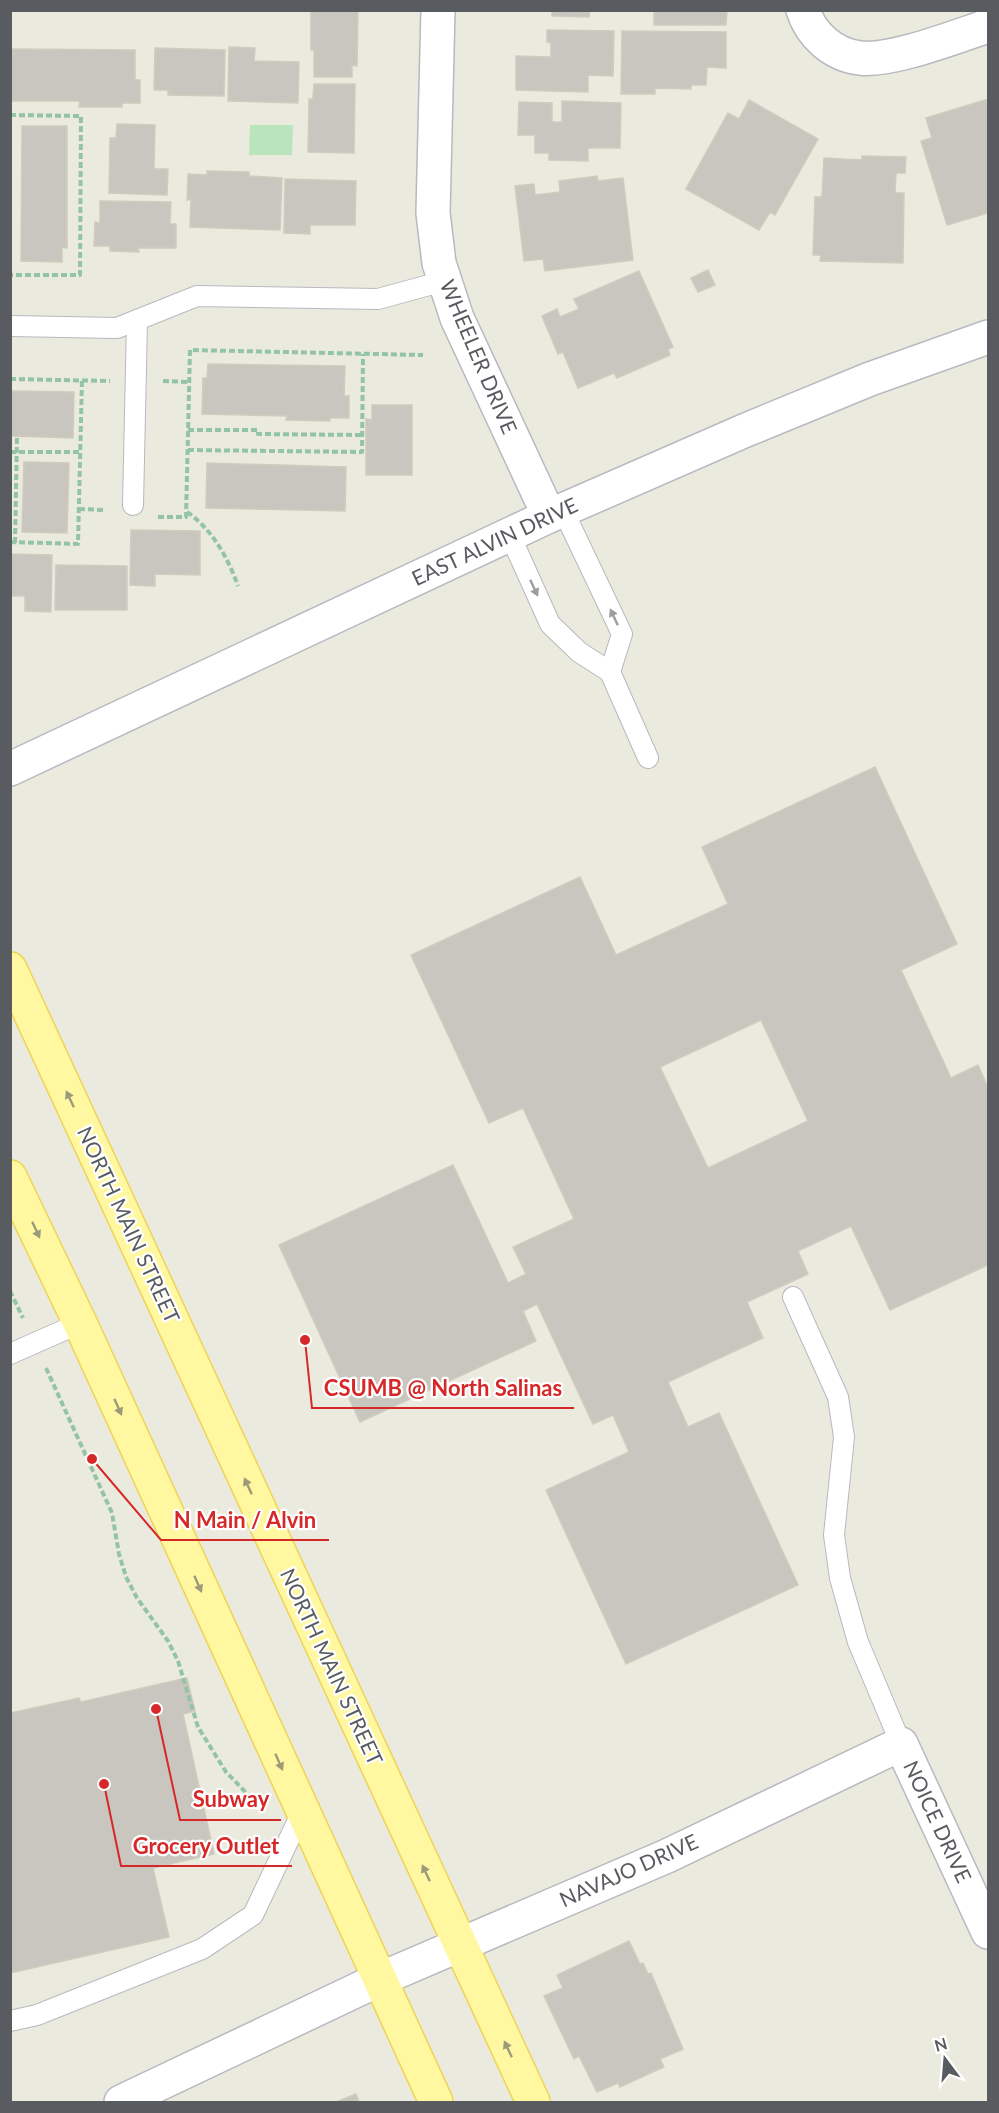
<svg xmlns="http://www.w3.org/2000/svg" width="999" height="2113" viewBox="0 0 999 2113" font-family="Lato,sans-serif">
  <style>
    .green { fill: #bae4be }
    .building { fill: #c8c6be; stroke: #d0ccbd; stroke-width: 1.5; fill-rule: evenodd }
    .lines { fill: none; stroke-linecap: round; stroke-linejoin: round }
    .lane-casing { stroke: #b7b9be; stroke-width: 22 }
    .street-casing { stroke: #b7b9be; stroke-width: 36 }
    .secondary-casing { stroke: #b8bac1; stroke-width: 36 }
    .primary-casing { stroke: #f0d353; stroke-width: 36 }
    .path { stroke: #94c4a6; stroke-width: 4; stroke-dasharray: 6 3; stroke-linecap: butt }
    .lane { stroke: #fff; stroke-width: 20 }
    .street { stroke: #fff; stroke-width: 33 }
    .secondary { stroke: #fff; stroke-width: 33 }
    .primary { stroke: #fff8a0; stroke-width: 33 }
    .oneway { fill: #9b9da0 }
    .oneway2 { fill: #9b9a7a }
    .labels { text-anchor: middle; stroke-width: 4.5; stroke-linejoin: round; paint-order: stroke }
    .street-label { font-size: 21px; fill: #585b60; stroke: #fff }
    .leader { fill: none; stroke: #d62828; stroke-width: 2 }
    .callout-dot { fill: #d62828; stroke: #fff; stroke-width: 2 }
    .callout-label { font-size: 22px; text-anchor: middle; font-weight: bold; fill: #d62828; stroke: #fff; stroke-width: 4.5; stroke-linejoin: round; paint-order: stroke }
  </style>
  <rect width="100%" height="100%" fill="#ebeadf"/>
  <!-- green -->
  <path class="green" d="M250 125H293L292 155H249Z"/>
  <!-- building -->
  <g class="building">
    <path d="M311 10H358L357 66 352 65V77H314V50H311Z"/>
    <path d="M552 10H590L589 17 552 16Z"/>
    <path d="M654 10H727L726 25H654Z"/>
    <path d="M547 30 614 31 613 76 588 75V92L516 90V56L551 57V43L547 42Z"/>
    <path d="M622 31 726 32V68L707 67 706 85H691V89L655 88V94H621Z"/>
    <path d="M229 47 255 48 254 61 299 62 298 103 228 101Z"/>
    <path d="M155 48 225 50 224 96 168 95V90H154Z"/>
    <path d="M10 49 135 50V80H140V103H122V107H79L80 101H10Z"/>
    <path d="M314 84H355L354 153 308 152 309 99H313Z"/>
    <path d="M988 99V213L947 225 921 141 932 138 926 118Z"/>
    <path d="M749 100 818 139 775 215 770 212 759 230 686 189 728 113 739 119Z"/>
    <path d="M562 101 621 103 620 148H588V161L549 160V153H535V135H518L519 102 552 103V122H562Z"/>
    <path d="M117 124 155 125 154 169H168L167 195 109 193 110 138H116Z"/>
    <path d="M22 126H67V248L62 247V262L21 261Z"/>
    <path d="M862 156 906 157 905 173H896L895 193H904L903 263 820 261 821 255H813L815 197H822L824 158 862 160Z"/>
    <path d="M207 171 249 172V176L282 178 280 230 190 227 191 199 187 200 188 174 207 175Z"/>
    <path d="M597 176 598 181 623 178 633 260 545 271 543 259 524 261 515 186 534 184 535 195 560 192 559 181Z"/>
    <path d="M285 179 356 181 355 225H310V234L284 233Z"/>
    <path d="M100 201 171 202 170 224H176V248H138L139 252 110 251V246H94L95 222 100 223Z"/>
    <path d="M708 270 715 285 698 292 691 278Z"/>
    <path d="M639 271 673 347 668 349 670 355 617 378 614 373 578 388 563 352 558 354 542 316 557 309 560 317 579 309 574 299Z"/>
    <path d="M208 364 345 366 344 396H349V418H330V421L286 420 287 416 202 414 203 378H207Z"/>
    <path d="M10 391 74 392 73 438 10 436Z"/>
    <path d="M372 405H412V475H366V419L372 420Z"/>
    <path d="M24 462 69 463 67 533 22 532Z"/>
    <path d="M207 463 346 467 345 511 206 508Z"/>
    <path d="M131 530 200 531V575L155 574V586L130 585Z"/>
    <path d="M10 554 52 555 51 612 25 611V596H10Z"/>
    <path d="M56 565 127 566V610H55Z"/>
    <path d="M875 767 957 944 901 970 951 1078 978 1065 988 1088V1265L890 1310 851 1226 798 1251 808 1274 747 1302 763 1338 668 1382 688 1427 719 1413 798 1585 626 1664 546 1490 629 1452 613 1415 593 1424 537 1304 523 1311 536 1341 360 1422 279 1245 453 1165 508 1283 526 1274 513 1247 574 1219 523 1108 489 1123 411 955 580 877 616 955 728 904 702 847ZM761 1020 808 1121 708 1168 660 1067Z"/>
    <path d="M187 1678 195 1711 183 1714 214 1854 153 1868 169 1937 10 1973V1713L79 1698 81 1702Z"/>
    <path d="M629 1941 640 1964 643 1963 648 1974 651 1973 683 2049 660 2059 664 2067 620 2087 618 2083 597 2092 579 2056 574 2059 544 1996 563 1988 557 1975Z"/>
    <path d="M356 2094 359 2102H336Z"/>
  </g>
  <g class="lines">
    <defs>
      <g id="lane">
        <path d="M10 326 117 328 197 296 378 299 444 281"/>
        <path d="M133 505 137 321"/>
        <path d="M563 510 622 634 610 672"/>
        <path d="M510 535 550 624 579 652 610 672 648 758"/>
        <path d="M793 1297 838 1397 844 1437 834 1535 840 1578 858 1642 901 1744"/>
        <path d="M10 1354 80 1323"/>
        <path d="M10 2021 37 2015 202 1949 253 1915 302 1812"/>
      </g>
      <g id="street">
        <path d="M438 10 433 213 439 263 457 318 549 516"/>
        <path d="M803 10C811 35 833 55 860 58 891 62 957 36 988 26"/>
        <path d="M121 2102 378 1980 667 1856 901 1744 988 1932"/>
      </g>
      <path id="secondary" d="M10 769 549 516 746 430 870 379 988 337"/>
      <g id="primary">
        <path d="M10 969 533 2102"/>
        <path d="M10 1177 80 1323 436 2102"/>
      </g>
    </defs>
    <!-- lane casing -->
    <use href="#lane" class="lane-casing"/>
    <!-- street casing -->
    <use href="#street" class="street-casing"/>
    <!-- secondary casing -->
    <use href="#secondary" class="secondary-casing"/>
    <!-- primary casing -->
    <use href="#primary" class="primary-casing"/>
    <!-- path -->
    <g class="path">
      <path d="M10 115 81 116 80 275H10"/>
      <path d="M10 379 110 381"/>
      <path d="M163 381 189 382"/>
      <path d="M188 430H258V434L363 435"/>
      <path d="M188 450 362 452 363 354"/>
      <path d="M10 452H80"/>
      <path d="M79 509 106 510"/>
      <path d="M187 512C212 529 228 558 238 586"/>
      <path d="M158 517H186L190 350 423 355"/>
      <path d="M10 542 78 544 82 380"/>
      <path d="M15 543 17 436"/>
      <path d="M10 1291 23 1318"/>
      <path d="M46 1368 112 1513 119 1554 126 1577 137 1598 168 1641 178 1661 198 1727 226 1772 260 1807"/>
    </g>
    <!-- lane -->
    <use href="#lane" class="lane"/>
    <!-- street -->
    <use href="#street" class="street"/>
    <!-- secondary -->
    <use href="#secondary" class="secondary"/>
    <!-- primary -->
    <use href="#primary" class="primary"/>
  </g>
  <!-- one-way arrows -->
  <defs><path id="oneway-solid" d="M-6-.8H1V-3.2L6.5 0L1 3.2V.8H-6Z" transform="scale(1.5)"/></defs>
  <g class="oneway">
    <use href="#oneway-solid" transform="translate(534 588) rotate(65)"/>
    <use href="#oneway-solid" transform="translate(614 617) rotate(-115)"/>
  </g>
  <g class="oneway2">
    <use href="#oneway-solid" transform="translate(70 1099) rotate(-115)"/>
    <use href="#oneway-solid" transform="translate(36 1230) rotate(65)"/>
    <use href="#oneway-solid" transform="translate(118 1407) rotate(66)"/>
    <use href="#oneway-solid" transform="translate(248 1486) rotate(-115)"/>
    <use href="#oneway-solid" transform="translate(198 1584) rotate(66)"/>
    <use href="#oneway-solid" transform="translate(279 1762) rotate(66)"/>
    <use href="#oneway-solid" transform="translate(426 1873) rotate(-115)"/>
    <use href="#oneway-solid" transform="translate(508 2049) rotate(-115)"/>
  </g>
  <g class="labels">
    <!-- street labels -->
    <g class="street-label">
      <text transform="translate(478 357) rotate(67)" y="7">WHEELER DRIVE</text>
      <text transform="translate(495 542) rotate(-25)" y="7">EAST ALVIN DRIVE</text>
      <text transform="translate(128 1225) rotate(65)" y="7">NORTH MAIN STREET</text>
      <text transform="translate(331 1667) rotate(65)" y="7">NORTH MAIN STREET</text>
      <text transform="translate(937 1822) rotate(65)" y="7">NOICE DRIVE</text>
      <text transform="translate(629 1871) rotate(-24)" y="7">NAVAJO DRIVE</text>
    </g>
  </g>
  <!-- callouts -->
  <path class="leader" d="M305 1340L312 1408H574M92 1459L161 1540H329M156 1709L180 1820H281M104 1784L121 1866H292"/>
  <g class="callout-dot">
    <circle cx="305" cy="1340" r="6"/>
    <circle cx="92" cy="1459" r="6"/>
    <circle cx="156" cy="1709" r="6"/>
    <circle cx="104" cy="1784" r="6"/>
  </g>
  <g class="callout-label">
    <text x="443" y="1396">CSUMB @ North Salinas</text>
    <text x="245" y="1528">N Main / Alvin</text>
    <text x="231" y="1807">Subway</text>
    <text x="206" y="1854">Grocery Outlet</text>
  </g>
  <!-- border -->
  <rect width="999" height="2113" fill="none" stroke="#585b60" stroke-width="24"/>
  <!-- north arrow -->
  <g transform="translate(945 2059) rotate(344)" stroke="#ffffff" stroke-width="4.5" paint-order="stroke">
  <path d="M0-4.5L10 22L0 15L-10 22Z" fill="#585b60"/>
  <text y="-9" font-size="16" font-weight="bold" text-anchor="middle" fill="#585b60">N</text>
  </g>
</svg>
